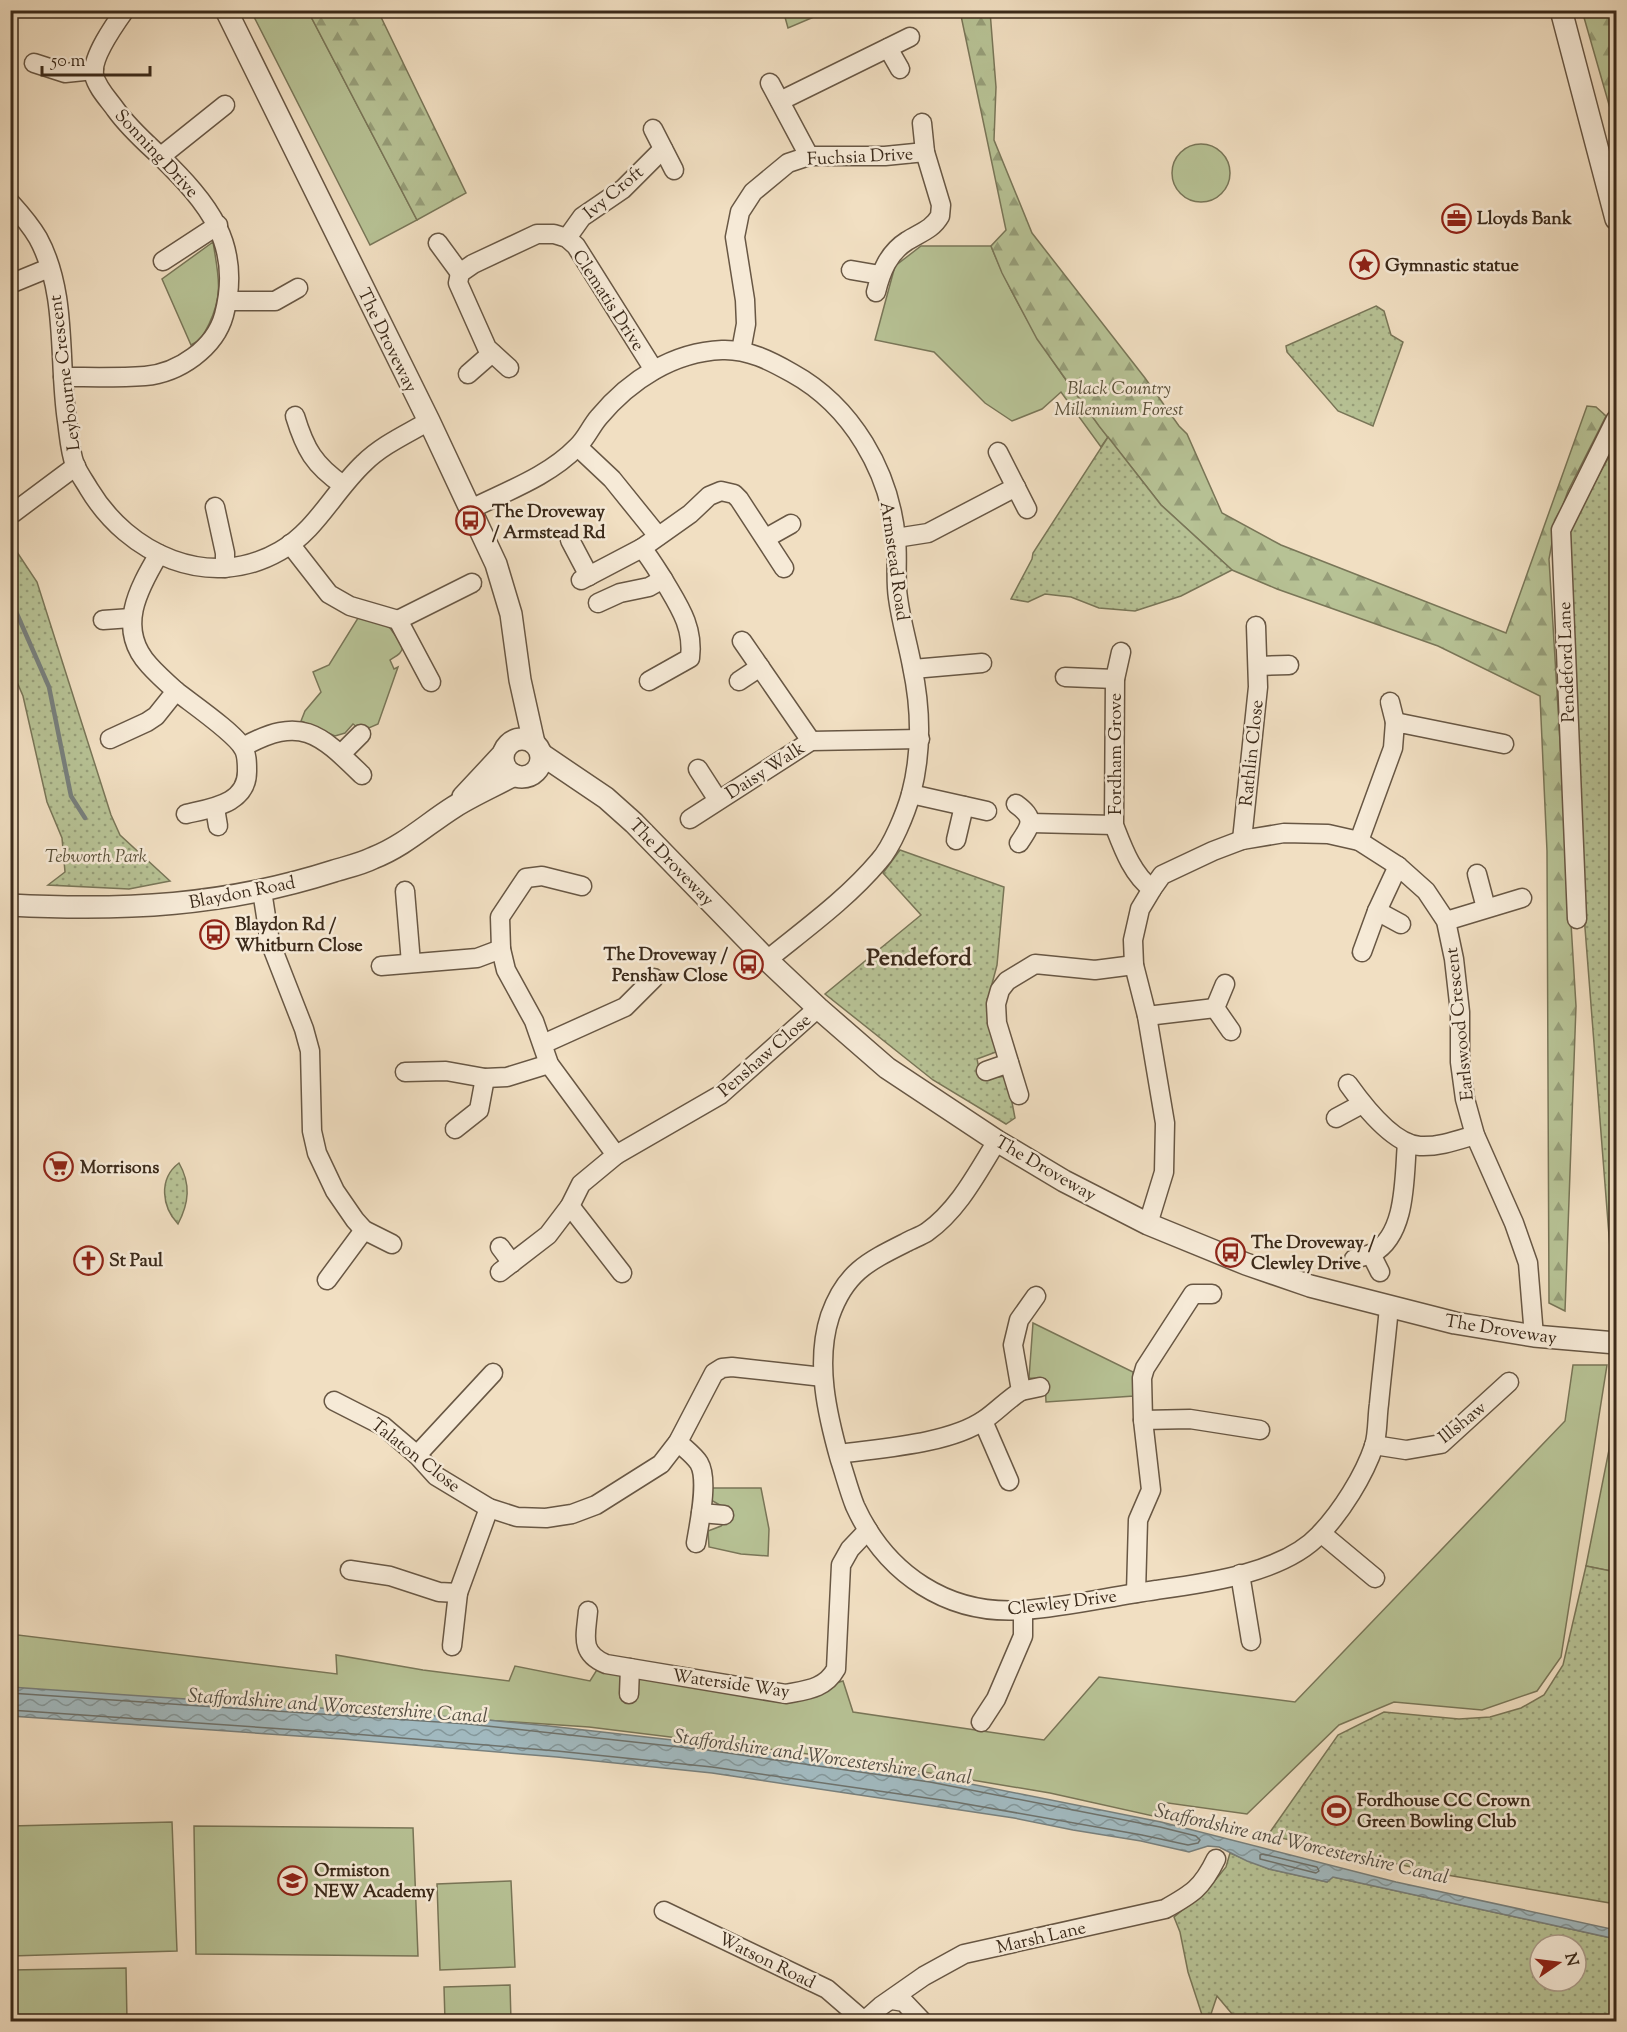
<svg xmlns="http://www.w3.org/2000/svg" width="1627" height="2032" viewBox="0 0 1627 2032" font-family="'Sorts Mill Goudy',serif">
  <style>
    .green { fill: #b7c295; stroke: #797658; stroke-width: 1.5 }
    .forest { fill: url(#forest-firs); stroke: #797658; stroke-width: 1.5 }
    .park { fill: url(#park-dots); stroke: #797658; stroke-width: 1.5; fill-rule: evenodd }
    .water { fill: url(#water-waves); stroke: #78807d; stroke-width: 1.5 }
    .lines { fill: none; stroke-linecap: round; stroke-linejoin: round }
    .shore { stroke: #6e726c; stroke-width: 1.5 }
    .stream { stroke: #78807d; stroke-width: 4.5 }
    .minor-casing { stroke: #685744; stroke-width: 21 }
    .tertiary-casing { stroke: #685744; stroke-width: 24 }
    .minor { stroke: #f6ead7; stroke-width: 18 }
    .tertiary { stroke: #f6ead7; stroke-width: 21 }
    .labels { text-anchor: middle; stroke-width: 5; stroke-linejoin: round; paint-order: stroke }
    .street-label { font-size: 18px; fill: #3b2a1a; stroke: #f6ead7 }
    .poi-label { font-size: 18px; font-weight: bold; fill: #3b2a1a; stroke: #f6ead7; text-anchor: start }
    .park-label { font-size: 18px; font-style: italic; fill: #5a5039; stroke: #f6ead7 }
    .water-label { font-size: 20px; font-style: italic; fill: #544e43; stroke: #f6ead7 }
    .district-label { font-size: 24px; font-weight: bold; fill: #3b2a1a; stroke: #f6ead7 }
  </style>
  <defs>
    <pattern id="forest-firs" width="22" height="20" patternUnits="userSpaceOnUse" patternTransform="scale(1.5)"><rect width="22" height="20" fill="#b7c295"/><path d="M5 1l3.5 6h-7zM16 11l3.5 6h-7z" fill="#969e79"/></pattern>
    <pattern id="park-dots" width="8" height="8" patternUnits="userSpaceOnUse" patternTransform="scale(1.5)"><rect width="8" height="8" fill="#b7c295"/><path d="M2 2h.1M6 6h.1" fill="none" stroke="#969e79" stroke-width="1.8" stroke-linecap="round"/></pattern>
    <pattern id="water-waves" width="16" height="10" patternUnits="userSpaceOnUse" patternTransform="scale(1.5)"><rect width="16" height="10" fill="#a1b9bf"/><path d="M0 5q4-4 8 0t8 0" fill="none" stroke="#84979a"/></pattern>
  </defs>
  <rect width="100%" height="100%" fill="#f1dfc2"/>
  <filter id="stains"><feTurbulence type="fractalNoise" baseFrequency=".00333" numOctaves="4"/><feColorMatrix values="0 0 0 0 .2 0 0 0 0 .09 0 0 0 0 .02 0 0 0 .5 -.17"/></filter>
  <radialGradient id="worn" r=".72"><stop offset=".6" stop-color="#630" stop-opacity="0"/><stop offset="1" stop-color="#630" stop-opacity=".3"/></radialGradient>
  <!-- green -->
  <g class="green">
    <path d="M783 10H828V11L788 28Z"/>
    <path d="M251 11H308L417 220 370 245Z"/>
    <circle cx="1201" cy="173" r="29"/>
    <path d="M213 242C218 274 224 293 209 324 204 334 201 340 191 345L162 279Z"/>
    <path d="M921 246H991C1019 316 1062 377 1108 437L1101 447 1061 392 1042 409 1012 421 985 403 934 352 875 340 895 266Z"/>
    <path d="M358 618 383 624 390 628 403 646C402 654 396 656 390 660L394 669 398 667 378 724 362 731 353 724 345 733 335 736 301 721 305 711 321 692 313 672 329 665Z"/>
    <path d="M1033 1323 1133 1372 1134 1396 1046 1402 1045 1379 1029 1378Z"/>
    <path d="M1573 1365H1607L1561 1657 1537 1691 1482 1710 1394 1702 1339 1725 1247 1814 1161 1802 1153 1816 1050 1793 840 1758 589 1727 11 1688 10 1634 337 1674 336 1655 423 1670 509 1681 515 1666 590 1681 598 1668 782 1698 843 1681 853 1712 1044 1740 1099 1677 1295 1702 1565 1421Z"/>
    <path d="M1613 1375 1616 1376V1572L1586 1566 1609 1450Z"/>
    <path d="M710 1488H761L769 1529 768 1556 741 1554 709 1547 708 1531 721 1526 729 1517 727 1509 711 1500Z"/>
    <path d="M172 1822 177 1951 11 1956V1826Z"/>
    <path d="M194 1826 413 1828 418 1956 196 1954Z"/>
    <path d="M511 1881 515 1967 440 1970 437 1884Z"/>
    <path d="M126 1968 127 2021H11V1970Z"/>
    <path d="M510 1985 511 2021H445L444 1987Z"/>
  </g>
  <!-- forest -->
  <g class="forest">
    <path d="M308 11H378L466 193 417 220Z"/>
    <path d="M960 11H990L996 87 994 140 1032 233 1145 378 1179 426 1187 434 1222 513 1281 545 1506 633 1587 406 1596 407 1606 416 1568 491 1555 527 1549 559 1576 1006 1565 1311 1549 1303 1547 851 1540 696 1438 646 1277 589 1232 570 1161 505 1099 426 1037 339 1002 273 991 246 1006 230Z"/>
    <path d="M1596 11H1616V129L1583 14Z"/>
  </g>
  <!-- park -->
  <g class="park">
    <path d="M1376 306 1384 311 1391 335 1403 342 1373 426 1338 411 1287 352 1286 346Z"/>
    <path d="M1108 437 1161 505 1232 570 1181 596 1135 611 1099 608 1071 597 1045 594 1028 602 1011 599 1032 559 1033 553Z"/>
    <path d="M1616 444V1325L1585 928 1569 529Z"/>
    <path d="M11 543 37 582 111 815 120 835 170 881 129 889 48 885 65 872 62 838 47 802 23 696 11 668Z"/>
    <path d="M900 850 1004 887 997 965 987 1003 996 1052 977 1059 981 1079 1007 1076 1015 1118 1006 1124 933 1080 825 994 921 915 883 873Z"/>
    <path d="M179 1163C191 1184 189 1203 178 1224 162 1207 158 1179 179 1163Z"/>
    <path d="M1586 1566 1616 1572V1904L1447 1875 1268 1835 1338 1735 1384 1712 1459 1719 1490 1717 1521 1708 1544 1695 1563 1665Z"/>
    <path d="M1230 1853 1269 1869 1327 1882 1333 1877 1616 1939V2021H1238L1217 1996 1210 2017 1203 2018 1188 1972 1180 1932 1174 1917 1208 1889 1226 1867ZM1540 1945H1576V1981H1540Z"/>
  </g>
  <!-- water -->
  <path class="water" d="M10 1687 468 1718 549 1726 708 1744 931 1776 1161 1822 1396 1882 1616 1930V1939L1333 1877 1327 1882 1269 1869 1247 1861 1219 1847 1208 1846 1189 1852 1141 1841 1073 1830 1014 1818 712 1773 557 1757 341 1739 11 1716Z"/>
  <g class="lines">
    <!-- shore -->
    <g class="shore">
      <path d="M10 1693 468 1724 707 1750 930 1782 1160 1827 1196 1836 1200 1840 1198 1843 1188 1845 1142 1835 955 1802 712 1767 557 1751 342 1733 10 1710"/>
      <path d="M1263 1854 1317 1867 1319 1871 1316 1873 1260 1859V1855Z"/>
    </g>
    <!-- stream -->
    <path class="stream" d="M10 598 49 687 71 796 85 818"/>
    <defs>
      <g id="minor">
        <path d="M888 48 900 69"/>
        <path d="M34 63 65 73 94 70"/>
        <path d="M770 83 809 156"/>
        <path d="M780 101 910 37"/>
        <path d="M653 129 674 170"/>
        <path d="M160 157 225 105"/>
        <path d="M10 202C20 213 31 226 38 238 68 293 58 361 67 421 69 435 70 452 75 465 79 474 85 482 89 489 128 554 209 592 280 551 316 531 334 491 364 463 382 445 407 434 429 421"/>
        <path d="M567 238 582 217 623 189 663 149"/>
        <path d="M438 243 460 273"/>
        <path d="M163 261 218 225"/>
        <path d="M851 270 880 275"/>
        <path d="M10 284 49 268"/>
        <path d="M876 292C881 272 888 253 907 241 919 233 932 230 940 216L941 205 925 152 922 123"/>
        <path d="M228 301H275L298 288"/>
        <path d="M741 351 746 324 745 300 735 237 740 212 753 192 788 163 809 156H885L925 152"/>
        <path d="M509 368 487 348 458 283 460 273 473 264 537 234H554L567 238 576 246 654 370"/>
        <path d="M468 374 492 353"/>
        <path d="M63 377C90 377 118 378 145 376 179 373 215 348 224 315 243 244 208 203 160 156 144 141 129 128 116 110 109 100 97 88 94 75 91 58 115 24 125 10"/>
        <path d="M295 416C305 449 314 465 343 485"/>
        <path d="M578 447 612 479 658 536"/>
        <path d="M998 452 1027 509"/>
        <path d="M215 507 225 553V568"/>
        <path d="M471 509C507 491 549 476 577 447 586 439 591 426 599 417 630 380 673 352 722 350 748 349 771 361 792 373 852 406 890 472 896 539 898 559 895 579 898 598 901 621 908 644 912 666 921 708 922 752 911 794 906 812 892 847 879 861 847 899 805 929 767 960"/>
        <path d="M13 513 76 466"/>
        <path d="M766 538 791 524"/>
        <path d="M896 538 928 533 1016 487"/>
        <path d="M570 540 589 576"/>
        <path d="M290 544 329 594 350 606 398 620 431 682"/>
        <path d="M642 548C650 558 656 568 663 579 678 605 694 626 690 658L649 681"/>
        <path d="M581 580 642 548 690 514 709 496 721 491 734 494 739 499 784 568"/>
        <path d="M598 603 620 593 649 587 663 579"/>
        <path d="M103 620 131 618"/>
        <path d="M398 620 472 583"/>
        <path d="M742 641 811 741"/>
        <path d="M1121 652 1115 679 1114 825C1123 848 1132 874 1152 889"/>
        <path d="M1258 666 1289 665"/>
        <path d="M913 669 982 663"/>
        <path d="M1065 677 1115 679"/>
        <path d="M739 681 760 667"/>
        <path d="M176 691C191 703 235 733 243 748 247 754 247 763 247 770 248 804 211 808 186 814"/>
        <path d="M1390 702 1395 722"/>
        <path d="M110 739 147 722 156 716 176 691C167 683 157 674 149 665 116 629 138 589 159 554"/>
        <path d="M243 747C301 715 319 733 362 775"/>
        <path d="M341 754 361 734"/>
        <path d="M698 769 718 800"/>
        <path d="M911 794 987 811"/>
        <path d="M1016 804C1035 818 1032 824 1019 843"/>
        <path d="M215 808 218 826"/>
        <path d="M690 819 811 741 920 739"/>
        <path d="M1031 823 1114 825"/>
        <path d="M956 840 964 806"/>
        <path d="M1242 840 1258 687 1256 626"/>
        <path d="M1359 841 1393 748 1395 722 1504 744"/>
        <path d="M1477 874 1486 908"/>
        <path d="M582 886 542 876 526 878 500 917 501 949 506 970 534 1021 549 1064 616 1155"/>
        <path d="M262 891 270 942 304 1029 310 1051 312 1131 317 1153 335 1191 355 1220 364 1230 392 1244"/>
        <path d="M405 891 411 963"/>
        <path d="M1377 911 1401 924"/>
        <path d="M1577 919 1561 530 1616 419"/>
        <path d="M1446 921 1522 898"/>
        <path d="M1362 952 1377 911 1398 866"/>
        <path d="M381 966 477 958 501 949"/>
        <path d="M1225 984 1215 1008 1231 1031"/>
        <path d="M1147 1016 1215 1008"/>
        <path d="M543 1044 625 1007 654 978"/>
        <path d="M986 1071 1009 1063"/>
        <path d="M405 1072 446 1071 485 1078 507 1077 549 1064"/>
        <path d="M1348 1084C1363 1105 1393 1144 1420 1146 1439 1147 1458 1140 1475 1135"/>
        <path d="M1019 1095 997 1023 996 1004 1000 990 1007 981 1035 964 1095 970 1134 965"/>
        <path d="M1336 1118 1362 1104"/>
        <path d="M455 1129 479 1110 485 1078"/>
        <path d="M997 1141C977 1173 959 1209 927 1232 921 1236 912 1239 905 1243 867 1262 845 1273 830 1316 815 1362 827 1414 840 1460 845 1475 849 1491 855 1506 886 1574 948 1616 1024 1610 1068 1607 1112 1596 1156 1590 1207 1583 1284 1573 1320 1534 1341 1512 1364 1476 1374 1446 1378 1434 1377 1417 1379 1404 1382 1372 1386 1340 1389 1307"/>
        <path d="M570 1206 622 1273"/>
        <path d="M1148 1224 1164 1172 1165 1123 1147 1016 1134 965 1133 940 1140 909 1152 889 1162 875 1213 851 1242 840 1284 833 1328 834 1359 841 1398 866 1426 891 1446 921 1454 959 1460 1012V1062L1465 1099 1475 1135 1514 1223 1528 1263 1534 1336"/>
        <path d="M500 1247 512 1263"/>
        <path d="M1371 1254 1380 1272"/>
        <path d="M1354 1259C1360 1257 1367 1256 1373 1253 1407 1234 1404 1177 1407 1143"/>
        <path d="M500 1272 548 1235 570 1206 581 1184 616 1155 720 1095 818 1008"/>
        <path d="M327 1280 364 1230"/>
        <path d="M1021 1391 1040 1387"/>
        <path d="M334 1401 383 1426 417 1455 436 1476 489 1508 517 1517 546 1518 572 1514 596 1505 661 1464 678 1442 714 1373 722 1368 732 1367 823 1377"/>
        <path d="M1143 1420 1190 1419 1260 1430"/>
        <path d="M983 1421 1009 1481"/>
        <path d="M678 1442C684 1448 694 1455 699 1463 709 1480 699 1524 696 1543"/>
        <path d="M1374 1445 1406 1450 1441 1444 1509 1382"/>
        <path d="M839 1454C881 1448 949 1444 984 1420 997 1411 1007 1400 1021 1391L1013 1345 1019 1320 1036 1296"/>
        <path d="M417 1455 493 1373"/>
        <path d="M701 1513 724 1515"/>
        <path d="M1321 1533 1375 1578"/>
        <path d="M350 1570 390 1576 439 1592 458 1593 489 1508"/>
        <path d="M1240 1574 1251 1641"/>
        <path d="M1136 1593 1138 1520 1151 1490 1143 1420 1142 1378 1145 1368 1193 1294H1212"/>
        <path d="M588 1611C586 1635 579 1653 606 1664L786 1694C806 1690 825 1689 836 1669L841 1565 850 1549 868 1530"/>
        <path d="M452 1646 458 1593"/>
        <path d="M629 1694 630 1668"/>
        <path d="M981 1722 996 1699 1023 1636V1611"/>
        <path d="M664 1911 827 1989 864 2021"/>
        <path d="M892 2000 904 2002 923 2022"/>
        <path d="M863 2022 881 2006 924 1976 964 1954 1165 1909C1192 1894 1202 1888 1216 1859"/>
      </g>
      <g id="tertiary">
        <path d="M226 10 429 421 496 564 511 614 520 680 534 743"/>
        <path d="M1561 10 1616 219"/>
        <circle cx="522" cy="758" r="19"/>
        <path d="M541 754 606 798 634 823 767 960 818 1008 887 1068 997 1141 1064 1181 1148 1224 1246 1264 1310 1286 1455 1323 1534 1336 1616 1343"/>
        <path d="M463 797 503 754"/>
        <path d="M10 905C124 911 225 906 334 871 347 867 361 864 373 858 404 846 427 824 454 807 473 795 494 786 514 775"/>
      </g>
    </defs>
    <!-- minor casing -->
    <use href="#minor" class="minor-casing"/>
    <!-- tertiary casing -->
    <use href="#tertiary" class="tertiary-casing"/>
    <!-- minor -->
    <use href="#minor" class="minor"/>
    <!-- tertiary -->
    <use href="#tertiary" class="tertiary"/>
  </g>
  <!-- icons -->
  <defs>
    <symbol id="office-ring" viewBox="-11 -11 22 22"><circle r="9.5" fill="#f6ead7" stroke="#8f2418" stroke-width="1.5"/><path d="M-6-3h4V-5.5h4V-3h4V5H-6ZM-1-4.5V-3h2v-1.5ZM-6 0V1H6V0Z" fill="#8f2418"/></symbol>
    <symbol id="sight-ring" viewBox="-11 -11 22 22"><circle r="9.5" fill="#f6ead7" stroke="#8f2418" stroke-width="1.5"/><path d="M0-6L1.8-2.2L6-1.7L2.9 1.2L3.7 5.4L0 3.3L-3.7 5.4L-2.9 1.2L-6-1.7L-1.8-2.2Z" fill="#8f2418"/></symbol>
    <symbol id="bus-ring" viewBox="-11 -11 22 22"><circle r="9.5" fill="#f6ead7" stroke="#8f2418" stroke-width="1.5"/><path d="M-5-6H5V4H4V6H2V4H-2V6H-4V4H-5ZM-3.5-4V0h7V-4ZM-3.5 1.2v1.5H-2V1.2ZM2 1.2v1.5H3.5V1.2Z" fill="#8f2418"/></symbol>
    <symbol id="supermarket-ring" viewBox="-11 -11 22 22"><circle r="9.5" fill="#f6ead7" stroke="#8f2418" stroke-width="1.5"/><path d="M-6-5.5h2.5l.6 2H6L4.5 2H-2.5L-4.4-4H-6ZM-1.5 3.2a1.3 1.3 0 1 0 .1 0ZM3 3.2a1.3 1.3 0 1 0 .1 0Z" fill="#8f2418"/></symbol>
    <symbol id="church-ring" viewBox="-11 -11 22 22"><circle r="9.5" fill="#f6ead7" stroke="#8f2418" stroke-width="1.5"/><path d="M-1.2-6h2.4v3.5h3.3v2.4h-3.3V6h-2.4V-.1h-3.3v-2.4h3.3Z" fill="#8f2418"/></symbol>
    <symbol id="stadium-ring" viewBox="-11 -11 22 22"><circle r="9.5" fill="#f6ead7" stroke="#8f2418" stroke-width="1.5"/><path d="M0-5a6.5 5 0 1 0 0 10a6.5 5 0 1 0 0-10ZM-3.5-1.8h7v3.6h-7Z" fill="#8f2418"/></symbol>
    <symbol id="school-ring" viewBox="-11 -11 22 22"><circle r="9.5" fill="#f6ead7" stroke="#8f2418" stroke-width="1.5"/><path d="M0-5L7-2L0 1L-7-2ZM-4 1L0 2.5L4 1V4Q0 6-4 4Z" fill="#8f2418"/></symbol>
  </defs>
  <g fill-rule="evenodd">
    <use href="#office-ring" x="1440" y="202" width="33" height="33"/>
    <use href="#sight-ring" x="1348" y="248" width="33" height="33"/>
    <use href="#bus-ring" x="454" y="504" width="33" height="33"/>
    <use href="#bus-ring" x="198" y="918" width="33" height="33"/>
    <use href="#bus-ring" x="732" y="948" width="33" height="33"/>
    <use href="#supermarket-ring" x="42" y="1150" width="33" height="33"/>
    <use href="#bus-ring" x="1214" y="1236" width="33" height="33"/>
    <use href="#church-ring" x="72" y="1244" width="33" height="33"/>
    <use href="#stadium-ring" x="1320" y="1794" width="33" height="33"/>
    <use href="#school-ring" x="276" y="1864" width="33" height="33"/>
  </g>
  <g class="labels">
    <!-- street labels -->
    <g class="street-label">
      <text transform="translate(157 153) rotate(47)" y="6">Sonning Drive</text>
      <text transform="translate(860 156) rotate(-3)" y="6">Fuchsia Drive</text>
      <text transform="translate(613 192) rotate(-40)" y="6">Ivy Croft</text>
      <text transform="translate(609 300) rotate(57)" y="6">Clematis Drive</text>
      <text transform="translate(388 340) rotate(64)" y="6">The Droveway</text>
      <text transform="translate(64 373) rotate(-97)" y="6">Leybourne Crescent</text>
      <text transform="translate(895 561) rotate(82)" y="6">Armstead Road</text>
      <text transform="translate(1566 662) rotate(-92)" y="6">Pendeford Lane</text>
      <text transform="translate(1251 753) rotate(-84)" y="6">Rathlin Close</text>
      <text transform="translate(1115 754) rotate(-90)" y="6">Fordham Grove</text>
      <text transform="translate(765 770) rotate(-33)" y="6">Daisy Walk</text>
      <text transform="translate(672 862) rotate(46)" y="6">The Droveway</text>
      <text transform="translate(242 892) rotate(-11)" y="6">Blaydon Road</text>
      <text transform="translate(1459 1024) rotate(-96)" y="6">Earlswood Crescent</text>
      <text transform="translate(764 1055) rotate(-41)" y="6">Penshaw Close</text>
      <text transform="translate(1046 1168) rotate(30)" y="6">The Droveway</text>
      <text transform="translate(1501 1329) rotate(9)" y="6">The Droveway</text>
      <text transform="translate(1462 1422) rotate(-39)" y="6">Illshaw</text>
      <text transform="translate(416 1455) rotate(38)" y="6">Talaton Close</text>
      <text transform="translate(1062 1602) rotate(-7)" y="6">Clewley Drive</text>
      <text transform="translate(731 1683) rotate(8)" y="6">Waterside Way</text>
      <text transform="translate(1041 1937) rotate(-13)" y="6">Marsh Lane</text>
      <text transform="translate(767 1960) rotate(26)" y="6">Watson Road</text>
    </g>
    <!-- poi labels -->
    <g class="poi-label">
      <text x="1477" y="224">Lloyds Bank</text>
      <text x="1385" y="271">Gymnastic statue</text>
      <text x="492" y="517">The Droveway<tspan x="492" dy="21">/ Armstead Rd</tspan></text>
      <text x="235" y="930">Blaydon Rd /<tspan x="235" dy="21">Whitburn Close</tspan></text>
      <text x="728" y="960" text-anchor="end">The Droveway /<tspan x="728" dy="21">Penshaw Close</tspan></text>
      <text x="80" y="1173">Morrisons</text>
      <text x="1251" y="1248">The Droveway /<tspan x="1251" dy="21">Clewley Drive</tspan></text>
      <text x="109" y="1266">St Paul</text>
      <text x="1357" y="1806">Fordhouse CC Crown<tspan x="1357" dy="21">Green Bowling Club</tspan></text>
      <text x="314" y="1876">Ormiston<tspan x="314" dy="21">NEW Academy</tspan></text>
    </g>
    <!-- park labels -->
    <g class="park-label">
      <text x="1119" y="394">Black Country<tspan x="1119" dy="21">Millennium Forest</tspan></text>
      <text x="96" y="862">Tebworth Park</text>
    </g>
    <!-- water labels -->
    <g class="water-label">
      <text transform="translate(338 1705) rotate(4)" y="7">Staffordshire and Worcestershire Canal</text>
      <text transform="translate(823 1756) rotate(8)" y="7">Staffordshire and Worcestershire Canal</text>
      <text transform="translate(1302 1843) rotate(13)" y="7">Staffordshire and Worcestershire Canal</text>
    </g>
    <!-- district labels -->
    <g class="district-label">
      <text x="919" y="965">Pendeford</text>
    </g>
  </g>
  <!-- margin -->
  <rect width="1627" height="2032" fill="none" stroke="#f1dfc2" stroke-width="36"/>
  <rect x="12" y="12" width="1603" height="2008" fill="none" stroke="#3b2a1a" stroke-width="3"/>
  <rect x="18" y="18" width="1591" height="1996" fill="none" stroke="#3b2a1a" stroke-width="1.5"/>
  <!-- north arrow -->
  <g transform="translate(1558 1963) rotate(76)"><circle r="28" fill="#f6ead7" stroke="#ab9d8b" stroke-width="1.5"/>
  <path d="M0-4.5L10 22L0 15L-10 22Z" fill="#8f2418"/>
  <text y="-9" font-size="16" font-weight="bold" text-anchor="middle" fill="#3b2a1a">N</text>
  </g>
  <!-- scale -->
  <path d="M42 66v9h108v-9" fill="none" stroke="#3b2a1a" stroke-width="3"/>
  <text x="51" y="66" font-size="18" fill="#3b2a1a" stroke="#f6ead7" stroke-width="4.5" paint-order="stroke">50 m</text>
  <rect width="100%" height="100%" filter="url(#stains)"/>
  <rect width="100%" height="100%" fill="url(#worn)"/>
</svg>
